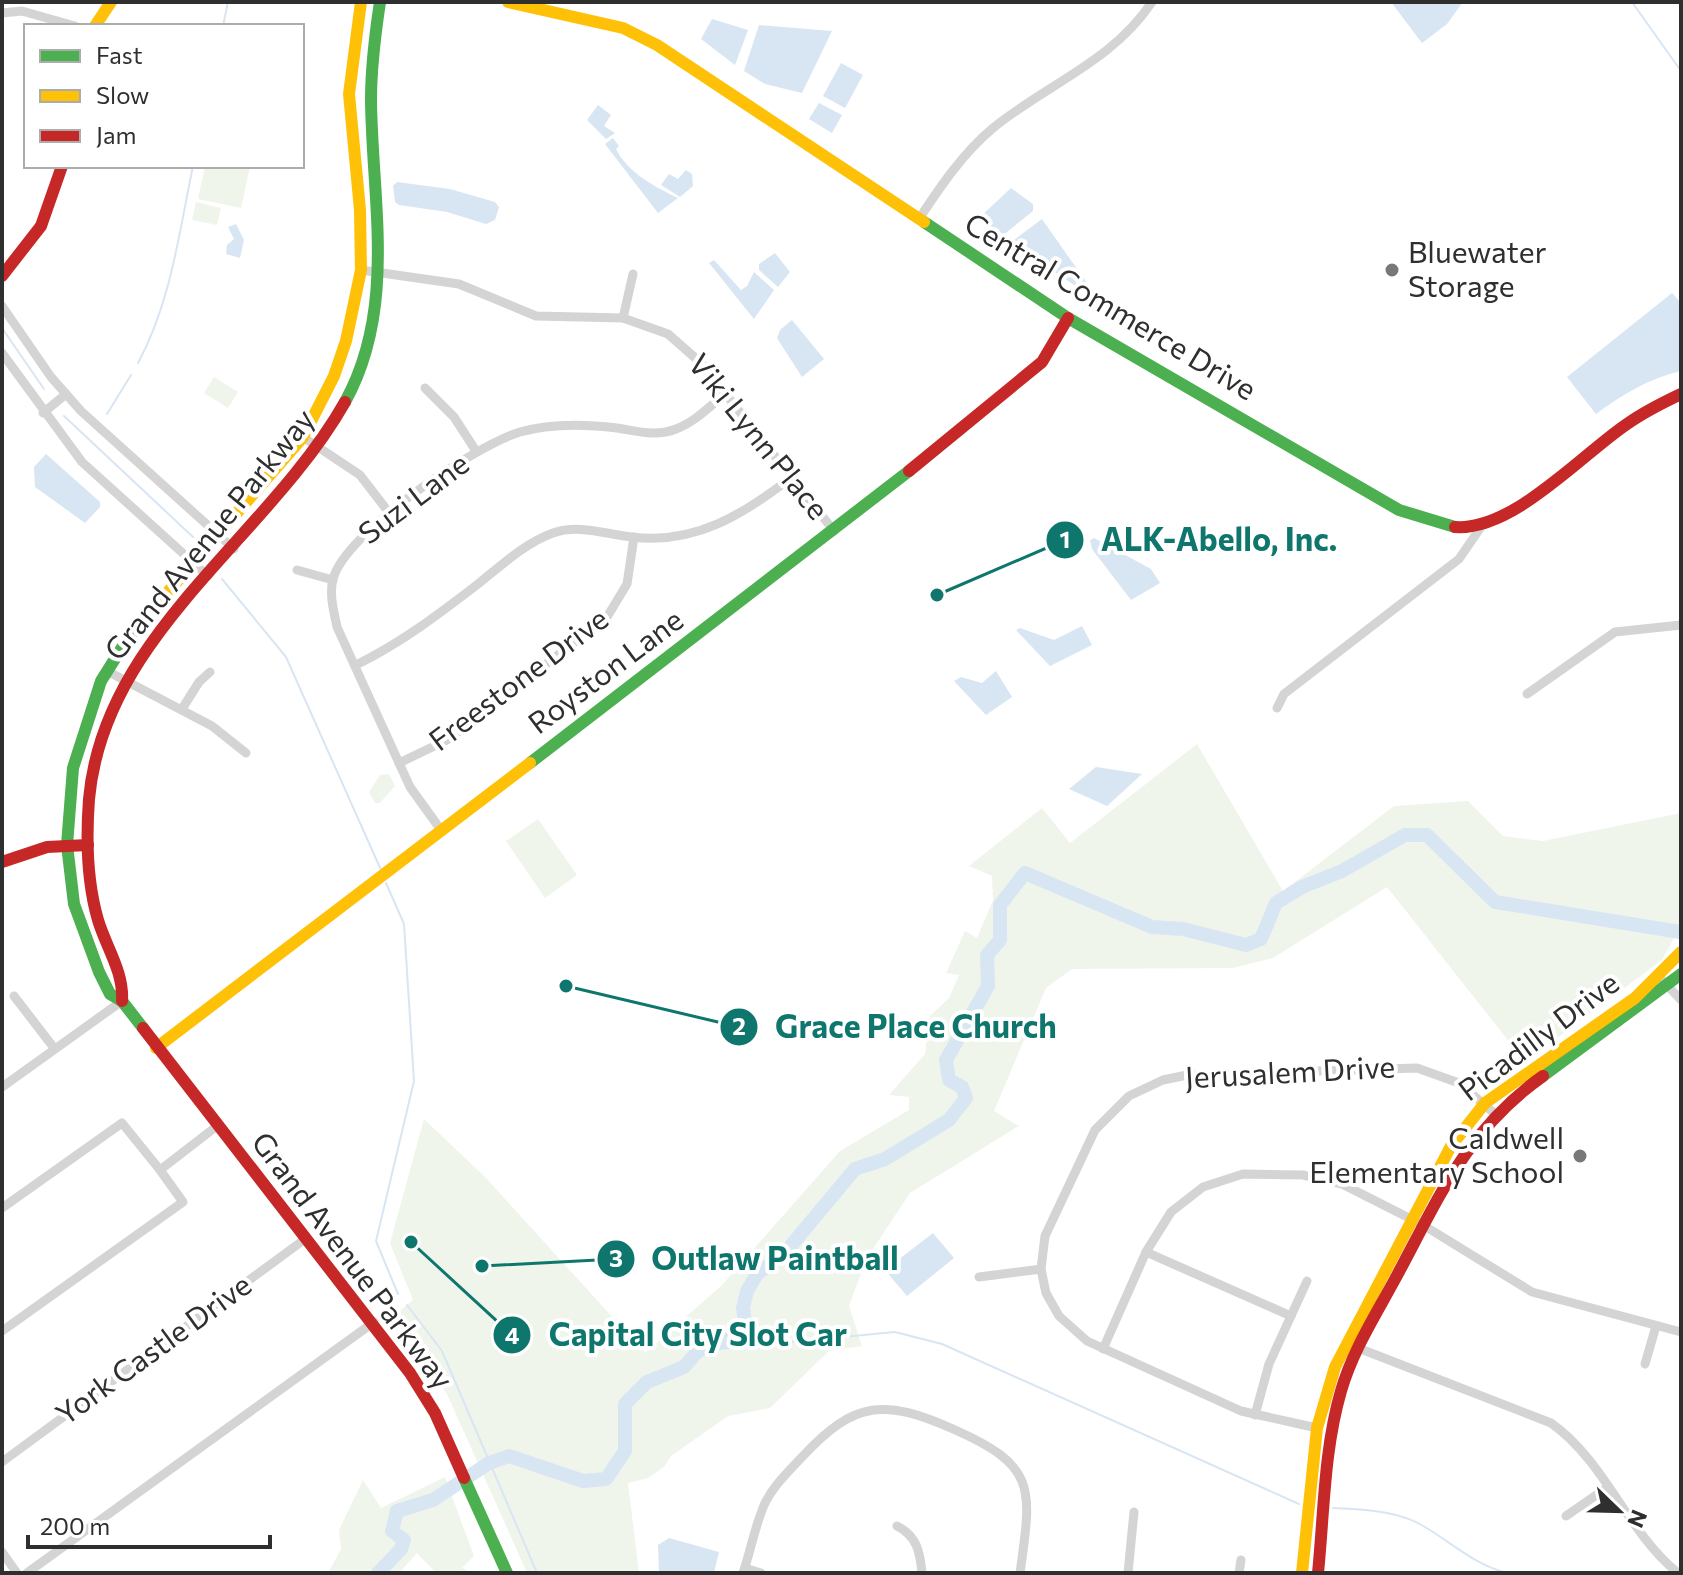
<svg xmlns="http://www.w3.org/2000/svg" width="1683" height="1575" viewBox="0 0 1683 1575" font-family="Commissioner,sans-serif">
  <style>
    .green { fill: #f0f5ec }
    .water { fill: #d8e6f3 }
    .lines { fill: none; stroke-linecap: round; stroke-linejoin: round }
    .stream { stroke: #d8e6f3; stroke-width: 2 }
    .river { stroke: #d8e6f3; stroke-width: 14 }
    .street { stroke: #d4d4d4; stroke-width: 9 }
    .fast { stroke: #4caf50; stroke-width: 12 }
    .slow { stroke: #ffc107; stroke-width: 12 }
    .jam { stroke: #c62828; stroke-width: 12 }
    .poi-dot { fill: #787878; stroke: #fff; stroke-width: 3 }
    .labels { text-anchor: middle; stroke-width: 8; stroke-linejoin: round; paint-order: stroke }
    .poi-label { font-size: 30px; fill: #2f2f2f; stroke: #fff; text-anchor: start }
    .street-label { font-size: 30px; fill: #2f2f2f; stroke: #fff }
    .leader { fill: none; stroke: #0f766e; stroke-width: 3 }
    .callout-dot { fill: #0f766e; stroke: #fff; stroke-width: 3 }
    .mark-label { font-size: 24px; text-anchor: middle; font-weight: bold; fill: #fff }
    .callout-label { font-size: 32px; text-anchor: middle; font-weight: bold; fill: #0f766e; stroke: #fff; stroke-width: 8; stroke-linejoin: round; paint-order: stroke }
  </style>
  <rect width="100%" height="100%" fill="#fff"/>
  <!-- green -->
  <g class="green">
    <path d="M205 166 250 167 241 208 198 199Z"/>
    <path d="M196 202 221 208 217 225 192 220Z"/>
    <path d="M214 377 238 392 228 408 204 393Z"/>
    <path d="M1197 744 1283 891 1394 806 1468 801 1503 836 1543 841 1681 813V925L1662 960 1525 1062 1387 887 1273 958 1233 968 1072 969 1046 988 994 1111 1019 1126 910 1193 867 1258 849 1306 862 1346 829 1351 770 1408 728 1416 671 1456 664 1467 648 1478 628 1483 639 1573H527L447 1394 393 1316 413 1300 390 1243 424 1119 486 1178 645 1353 722 1285 840 1151 909 1110V1097L889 1095 925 1054 930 1016 949 998 959 975 946 973 965 931 977 938 993 900 992 876 969 866 1042 808 1070 843Z"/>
    <path d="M389 774 395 786 380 803H375L369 792 380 775Z"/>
    <path d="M538 819 577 875 545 898 506 841Z"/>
    <path d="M445 1477 474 1556 462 1568 472 1573H436L417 1553 399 1573H328L341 1549 339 1530 363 1480 381 1508Z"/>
  </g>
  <!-- water -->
  <g class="water">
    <path d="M1391 2H1463L1447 24 1422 43Z"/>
    <path d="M712 19 748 30 735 65 701 39Z"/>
    <path d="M759 25 832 31 802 93 765 84 744 71Z"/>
    <path d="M841 63 863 75 845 108 823 96Z"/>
    <path d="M819 103 842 115 832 133 809 119Z"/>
    <path d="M598 105 611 115 604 126 615 133 606 139 587 120Z"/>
    <path d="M613 138 619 146 616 149C627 172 655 187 678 198L658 213 605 144Z"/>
    <path d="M686 170 692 174 693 186 680 197 661 185 669 174 678 179Z"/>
    <path d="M397 182 450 189 495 202 499 207 495 220 486 224 447 212 399 205 395 202 393 186Z"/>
    <path d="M1011 188 1033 204V211L1001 237 989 231 980 217Z"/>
    <path d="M1042 219 1089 286 1085 292 1010 243Z"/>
    <path d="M236 224 244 240 240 258 226 254 227 245 234 239 228 227Z"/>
    <path d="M775 253 790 272 778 287 759 270V264Z"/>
    <path d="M714 260 741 290 747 286 754 272 774 290 754 319 709 263Z"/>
    <path d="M1672 293 1681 303V371C1648 379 1623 394 1596 414L1567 377Z"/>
    <path d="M792 320 824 359 802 377 777 338 780 330Z"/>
    <path d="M46 454 100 502V507L85 523 35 487 34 467Z"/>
    <path d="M1094 538 1151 569 1160 583 1131 600 1092 549 1090 540Z"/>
    <path d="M1082 626 1092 645 1050 666 1016 630 1020 628 1054 640Z"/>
    <path d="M996 671 1012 697 986 715 954 681 961 677 982 683Z"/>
    <path d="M1096 767 1142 774 1107 806 1069 789Z"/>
    <path d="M933 1233 954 1258 907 1296 885 1270Z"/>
    <path d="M669 1538 719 1552 714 1573H659L658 1545Z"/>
  </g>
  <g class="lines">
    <!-- stream -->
    <g class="stream">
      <path d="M1632 2 1681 71"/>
      <path d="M223 26 228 2"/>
      <path d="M2 328 44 389"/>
      <path d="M138 363C171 302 179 233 193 166"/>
      <path d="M107 414 131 375"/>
      <path d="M64 416 193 537"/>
      <path d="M222 579 286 657 381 870"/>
      <path d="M386 883 404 924 414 1081 376 1241 398 1294"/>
      <path d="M407 1305 442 1351 537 1573"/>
      <path d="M698 1351 895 1332 942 1344 1299 1504"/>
      <path d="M1333 1508C1364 1510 1398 1510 1425 1527 1452 1543 1475 1565 1507 1573"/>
    </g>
    <!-- river -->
    <path class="river" d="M378 1573 401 1549 404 1540 392 1531 397 1511 433 1500 489 1463 509 1456 583 1481 606 1479 625 1451V1404L647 1382 684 1367 698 1351 729 1339 745 1322 743 1308 747 1291 757 1274 784 1254 855 1169 885 1159 949 1120 966 1098 962 1087 949 1080 946 1060 988 986 987 955 1000 940V905L1025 873 1152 927 1183 929 1246 945 1261 939 1276 903 1302 887 1342 871 1405 835H1427L1495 902 1680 932"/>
    <!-- street -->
    <g class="street">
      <path d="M2 13 22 11 75 26"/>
      <path d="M919 219C940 187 963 153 993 128 1047 84 1112 62 1152 2"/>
      <path d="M361 270 459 284 536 316 623 318 668 334 701 363 834 531"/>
      <path d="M2 306 51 377 81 411 234 549"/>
      <path d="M623 318 633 274"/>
      <path d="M2 353 82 462 208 576"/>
      <path d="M425 388 454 417 476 451"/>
      <path d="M43 413 66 394"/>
      <path d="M303 437 360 475 390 514"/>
      <path d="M297 570 333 580"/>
      <path d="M356 665C401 643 439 614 478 584 502 565 525 543 553 533 579 524 605 534 632 537 695 545 744 514 792 477"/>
      <path d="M107 671 212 726 246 753"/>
      <path d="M1527 694 1615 632 1681 625"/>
      <path d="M1277 708 1284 694 1459 559 1483 524"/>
      <path d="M182 709 199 682 210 672"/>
      <path d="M399 763 449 739 607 617 627 584 634 537"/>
      <path d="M441 830 410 787 337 627C334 612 329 595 333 579 345 533 474 446 520 432 551 423 585 424 617 428 637 431 656 437 676 429 695 422 710 406 725 394"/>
      <path d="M1659 977 1681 1000"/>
      <path d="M14 996 54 1048"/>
      <path d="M2 1087 122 1001"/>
      <path d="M2 1208 122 1123 160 1170"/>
      <path d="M1146 1252 1291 1316"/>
      <path d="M979 1277 1041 1269"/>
      <path d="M2 1331 183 1202 160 1170 217 1126"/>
      <path d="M1353 1346 1551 1423C1606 1462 1627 1532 1678 1573"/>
      <path d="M1103 1349 1146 1252 1171 1212 1203 1187 1243 1174 1303 1175 1342 1184 1423 1225 1532 1292 1681 1332"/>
      <path d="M1645 1364 1656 1326"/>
      <path d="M1255 1415 1269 1364 1307 1281"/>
      <path d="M1317 1428 1241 1411 1087 1341 1059 1316 1046 1293 1041 1269 1045 1236 1095 1130 1129 1096 1163 1080 1187 1075 1417 1068 1459 1083 1495 1114"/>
      <path d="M2 1462 305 1239"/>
      <path d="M1566 1516 1608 1487"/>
      <path d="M897 1526C917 1536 920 1552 922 1573"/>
      <path d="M2 1552 17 1573"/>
      <path d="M745 1568 761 1573"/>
      <path d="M27 1573 374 1322"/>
      <path d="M743 1573C751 1550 755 1525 765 1503 774 1485 789 1471 803 1456 855 1400 885 1399 953 1429 1037 1466 1032 1487 1020 1573"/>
      <path d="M1128 1573 1134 1512"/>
      <path d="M1239 1573 1241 1560"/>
    </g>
    <!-- fast -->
    <g class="fast">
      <path d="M924 222 1068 318 1399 510 1455 527"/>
      <path d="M345 402C397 308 372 201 371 100 371 67 375 35 380 2"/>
      <path d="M530 763 909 471"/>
      <path d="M143 1028 122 1001 110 994 99 972 74 904 67 845 73 768 101 681 128 638 154 608"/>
      <path d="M1543 1076 1681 974"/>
      <path d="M464 1478 507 1573"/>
    </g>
    <!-- slow -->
    <g class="slow">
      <path d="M508 2 623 28 657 45 924 222"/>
      <path d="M95 26 111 2"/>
      <path d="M154 608 303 437 334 376 346 341 361 270 360 210 349 94 361 2"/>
      <path d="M156 1048 530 763"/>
      <path d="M1302 1573 1317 1428 1335 1367 1451 1146 1485 1103 1635 998 1681 952"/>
    </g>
    <!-- jam -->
    <g class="jam">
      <path d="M2 276 41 226 62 166"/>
      <path d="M909 471 1042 362 1068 318"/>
      <path d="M1455 527C1513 531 1581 455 1627 424 1644 412 1662 403 1681 394"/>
      <path d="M2 862 47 847 88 845"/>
      <path d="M122 1001C124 972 106 947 98 920 87 882 86 839 89 799 104 633 268 538 345 402"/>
      <path d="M143 1028 410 1373 435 1413 464 1478"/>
      <path d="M1318 1573C1324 1513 1324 1449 1341 1391 1352 1352 1375 1316 1394 1281 1438 1200 1465 1131 1543 1076"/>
    </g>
  </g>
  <!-- markers -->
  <g class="poi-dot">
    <circle cx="1392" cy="270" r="8"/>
    <circle cx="1580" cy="1156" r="8"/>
  </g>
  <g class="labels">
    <!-- poi labels -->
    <g class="poi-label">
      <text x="1408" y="263">Bluewater<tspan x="1408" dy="34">Storage</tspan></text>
      <text x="1564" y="1149" text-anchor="end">Caldwell<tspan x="1564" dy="34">Elementary School</tspan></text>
    </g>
    <!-- street labels -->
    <g class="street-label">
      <text transform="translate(1110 307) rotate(31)" y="10">Central Commerce Drive</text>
      <text transform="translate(758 437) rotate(51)" y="10">Viki Lynn Place</text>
      <text transform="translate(414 499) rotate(-37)" y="10">Suzi Lane</text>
      <text transform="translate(210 535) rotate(-51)" y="10">Grand Avenue Parkway</text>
      <text transform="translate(606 672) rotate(-37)" y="10">Royston Lane</text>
      <text transform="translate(519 680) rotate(-37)" y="10">Freestone Drive</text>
      <text transform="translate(1539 1037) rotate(-37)" y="10">Picadilly Drive</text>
      <text transform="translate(1290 1073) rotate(-3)" y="10">Jerusalem Drive</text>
      <text transform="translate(352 1261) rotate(53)" y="10">Grand Avenue Parkway</text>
      <text transform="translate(154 1350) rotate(-36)" y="10">York Castle Drive</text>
    </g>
  </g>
  <!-- callouts -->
  <path class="leader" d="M937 595L1065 540M566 986L739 1027M482 1266L616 1259M411 1242L512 1335"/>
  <g class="callout-dot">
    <circle cx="937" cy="595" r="8"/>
    <circle cx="566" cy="986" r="8"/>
    <circle cx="482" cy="1266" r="8"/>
    <circle cx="411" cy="1242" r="8"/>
    <circle cx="1065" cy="540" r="20"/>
    <circle cx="739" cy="1027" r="20"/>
    <circle cx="616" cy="1259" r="20"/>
    <circle cx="512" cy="1335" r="20"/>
  </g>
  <g class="mark-label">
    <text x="1065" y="548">1</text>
    <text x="739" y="1035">2</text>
    <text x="616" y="1267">3</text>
    <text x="512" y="1344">4</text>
  </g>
  <g class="callout-label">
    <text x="1219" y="551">ALK-Abello, Inc.</text>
    <text x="916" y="1038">Grace Place Church</text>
    <text x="775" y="1270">Outlaw Paintball</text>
    <text x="698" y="1346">Capital City Slot Car</text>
  </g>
  <!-- border -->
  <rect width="1683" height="1575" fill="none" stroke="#2f2f2f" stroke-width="8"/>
  <!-- legend -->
  <rect x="24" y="24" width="280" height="144" fill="#ffffff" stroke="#acacac" stroke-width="2"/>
  <rect x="40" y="50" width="40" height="12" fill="#4caf50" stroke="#acacac" stroke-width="2"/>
  <text x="96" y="64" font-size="24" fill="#2f2f2f">Fast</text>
  <rect x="40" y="90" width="40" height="12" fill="#ffc107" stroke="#acacac" stroke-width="2"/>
  <text x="96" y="104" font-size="24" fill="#2f2f2f">Slow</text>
  <rect x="40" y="130" width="40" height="12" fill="#c62828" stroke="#acacac" stroke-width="2"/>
  <text x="96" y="144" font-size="24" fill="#2f2f2f">Jam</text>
  <!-- north arrow -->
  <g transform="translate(1619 1511) rotate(113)" stroke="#ffffff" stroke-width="6" paint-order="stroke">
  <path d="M0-6L14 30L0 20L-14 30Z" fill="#2f2f2f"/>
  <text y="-12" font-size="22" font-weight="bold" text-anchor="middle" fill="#2f2f2f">N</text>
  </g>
  <!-- scale -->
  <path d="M28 1535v12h242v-12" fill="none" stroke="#2f2f2f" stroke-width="4"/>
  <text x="40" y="1535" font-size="24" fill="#2f2f2f" stroke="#ffffff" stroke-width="6" paint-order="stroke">200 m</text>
</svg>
